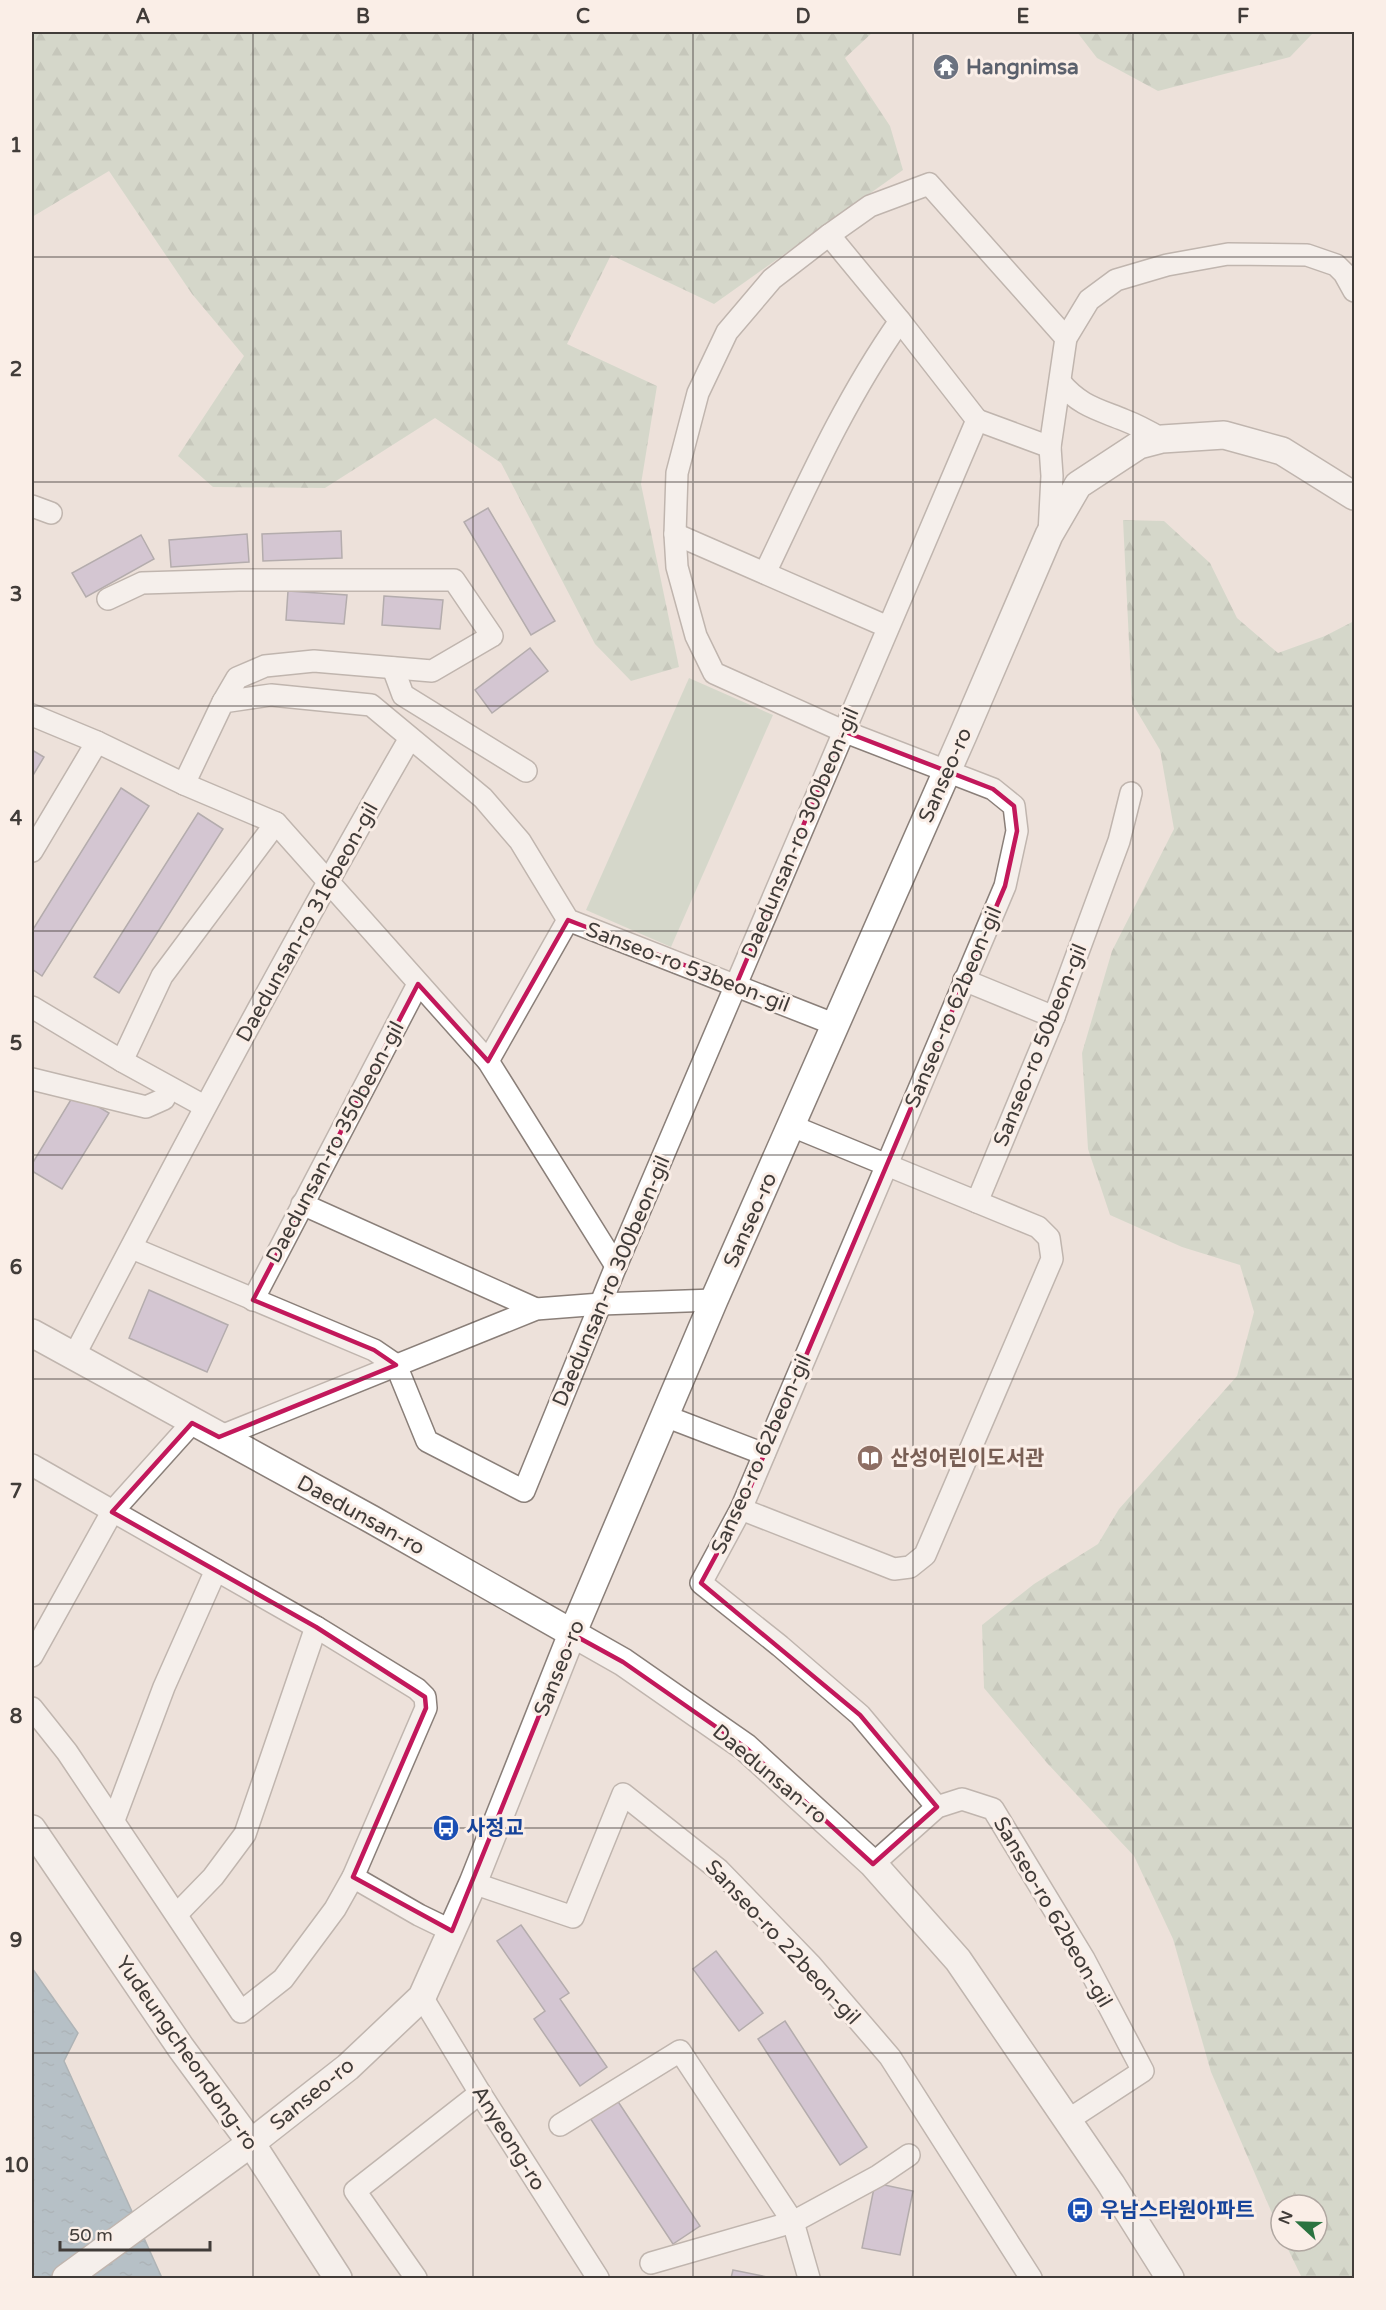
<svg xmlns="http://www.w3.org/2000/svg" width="1386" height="2310" viewBox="0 0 1386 2310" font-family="'Varela Round','Noto Sans KR',sans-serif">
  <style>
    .green { fill: #b9cbb7 }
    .forest { fill: url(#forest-firs) }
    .water { fill: url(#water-ripples); stroke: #647c8a; stroke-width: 1.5 }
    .building { fill: #b5a5c7; stroke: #706b75; stroke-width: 1.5 }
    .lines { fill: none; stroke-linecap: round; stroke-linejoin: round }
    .minor-casing { stroke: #8a7f79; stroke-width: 24 }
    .major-casing { stroke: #8a7f79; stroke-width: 30 }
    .minor { stroke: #fff; stroke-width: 21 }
    .major { stroke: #fff; stroke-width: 27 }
    .marked { fill: none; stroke: #c2185b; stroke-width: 4.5; stroke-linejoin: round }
    .grid { fill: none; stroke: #413c39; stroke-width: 1.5; stroke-opacity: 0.55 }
    .labels { text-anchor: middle; stroke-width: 6; stroke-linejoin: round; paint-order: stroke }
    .worship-label { font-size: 21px; font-weight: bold; fill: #5b616d; stroke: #faeee7; text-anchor: start }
    .street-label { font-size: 21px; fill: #413c39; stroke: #faeee7 }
    .education-label { font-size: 21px; font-weight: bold; fill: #785e54; stroke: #faeee7; text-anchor: start }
    .transit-label { font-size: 21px; font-weight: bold; fill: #164399; stroke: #faeee7; text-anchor: start }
    .neatline { fill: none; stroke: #413c39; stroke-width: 2 }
    .grid-label { font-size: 20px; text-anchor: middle; font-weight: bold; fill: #413c39 }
  </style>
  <defs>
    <pattern id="forest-firs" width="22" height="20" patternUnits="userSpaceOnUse" patternTransform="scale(1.5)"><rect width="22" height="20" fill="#b9cbb7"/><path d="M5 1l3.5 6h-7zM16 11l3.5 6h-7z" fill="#98a696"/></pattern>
    <pattern id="water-ripples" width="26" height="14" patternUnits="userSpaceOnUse" patternTransform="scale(1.5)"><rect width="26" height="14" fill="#7397ad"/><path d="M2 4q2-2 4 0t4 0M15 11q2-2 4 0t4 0" fill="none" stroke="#607c8e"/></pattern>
  </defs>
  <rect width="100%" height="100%" fill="#ede1da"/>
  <!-- green -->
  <path class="green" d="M689 678 773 715 671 947 586 910Z"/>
  <!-- forest -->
  <g class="forest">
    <path d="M32 32H873L845 58 890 126 903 170 714 304 611 255 567 344 657 386 641 484 679 667 631 681 595 644 501 463 435 418 325 488 213 487 178 456 244 356 192 294 109 171 32 217Z"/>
    <path d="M1077 32H1314L1290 57 1158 91 1097 58Z"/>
    <path d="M1123 520 1164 521 1210 563 1237 618 1278 653 1325 636 1354 621V2278H1302L1284 2241H1317V2205H1281V2234L1211 2072 1173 1939 1134 1856 1047 1763 984 1688 982 1625 1034 1584 1098 1544 1119 1509 1237 1376 1254 1312 1240 1265 1182 1247 1110 1215 1088 1149 1082 1053 1112 951 1174 829 1160 750 1132 703Z"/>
  </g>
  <!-- water -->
  <path class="water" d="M32 1968 78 2033 64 2061 162 2278H32Z"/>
  <!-- building -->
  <g class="building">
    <path d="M488 508 555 621 531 635 464 522Z"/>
    <path d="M341 531 342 558 263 561 262 534Z"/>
    <path d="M247 534 249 562 171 567 169 540Z"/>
    <path d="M141 535 154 559 86 597 72 573Z"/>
    <path d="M288 591 347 595 344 624 286 620Z"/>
    <path d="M384 596 443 600 440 629 382 625Z"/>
    <path d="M530 648 548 671 492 713 475 690Z"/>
    <path d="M32 750 44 757 32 777Z"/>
    <path d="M121 788 149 806 42 976 32 969V931Z"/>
    <path d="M198 813 223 829 119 993 94 977Z"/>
    <path d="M75 1093 109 1113 62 1189 32 1171V1164Z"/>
    <path d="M149 1290 228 1325 207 1372 129 1338Z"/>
    <path d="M521 1925 569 1993 560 1999 607 2067 580 2086 534 2019 545 2011 497 1941Z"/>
    <path d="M716 1951 763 2013 739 2031 693 1969Z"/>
    <path d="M785 2021 867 2147 840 2165 758 2039Z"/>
    <path d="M617 2100 700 2226 673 2244 590 2118Z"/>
    <path d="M875 2183 913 2191 900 2255 862 2248Z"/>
    <path d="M733 2270 772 2278H731Z"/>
  </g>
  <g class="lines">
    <defs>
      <g id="minor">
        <path d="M829 235 900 321 977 420"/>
        <path d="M1060 382C1080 406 1097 409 1124 420 1137 425 1150 432 1162 439"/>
        <path d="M977 420 1050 447"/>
        <path d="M32 506 51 513"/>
        <path d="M675 534 888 627"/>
        <path d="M1049 534 1052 476 1050 447 1066 338 1089 300 1116 280 1167 265 1228 254 1307 255 1336 265 1344 273 1354 291"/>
        <path d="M765 573C806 487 845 399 900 321"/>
        <path d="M108 599 142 583 239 580H454L492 636 432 671 314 661 265 666 237 678 223 702"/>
        <path d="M393 668 403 695 526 771"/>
        <path d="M32 715 97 742 184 784 276 823 488 1061 616 1266"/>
        <path d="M184 784 223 702 271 695 371 705 483 798 520 841 568 920 836 1025"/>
        <path d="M32 851 97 742"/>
        <path d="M964 980 1054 1017"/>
        <path d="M32 1007 122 1061 204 1106"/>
        <path d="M122 1061 162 976 276 823"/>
        <path d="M488 1061 568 920"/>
        <path d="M32 1079 146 1107 164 1099"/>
        <path d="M792 1126 977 1202 1054 1017 1119 841 1131 793"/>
        <path d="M302 1204 536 1309"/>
        <path d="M132 1248 374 1350 396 1365 427 1441 524 1491 616 1266 977 420"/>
        <path d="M253 1300 418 984"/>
        <path d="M73 1358C182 1149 292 942 410 738"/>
        <path d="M665 1416 764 1454"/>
        <path d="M219 1437 536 1309 601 1304 714 1300"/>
        <path d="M32 1465 316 1627 417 1689 425 1697 426 1708 353 1877 335 1909 283 1979 241 2012 67 1752 32 1708"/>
        <path d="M741 1509 894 1569 910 1567 925 1555 1052 1259 1049 1238 1038 1227 977 1202"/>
        <path d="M32 1656 112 1512 192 1423"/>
        <path d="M937 1807 860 1715 780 1646 701 1583 741 1509 1005 886 1017 831 1014 806 993 789 843 731 714 673 696 636 677 567 675 534 677 473 698 393 727 332 772 279 829 235 870 206 929 184 1066 338"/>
        <path d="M114 1820 164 1687 216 1570"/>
        <path d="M873 1864 937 1807 962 1799 993 1809 1084 1959 1143 2071 1068 2120"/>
        <path d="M353 1877 419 1915 452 1931"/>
        <path d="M473 1883 573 1917 623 1794 719 1870 811 1965 890 2057 1031 2278"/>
        <path d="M177 1914 213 1877 245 1834 316 1627"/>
        <path d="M422 1997 480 2093 598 2278"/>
        <path d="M560 2125 680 2051 793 2222 809 2278"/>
        <path d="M651 2263 793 2222 878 2176 909 2155"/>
        <path d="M416 2278 355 2191 480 2093"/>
      </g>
      <g id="major">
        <path d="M32 1333 371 1519 623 1662 745 1747 873 1864 958 1960 1111 2184 1170 2278"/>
        <path d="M32 1829 181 2048 251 2143 338 2278"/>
        <path d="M66 2278 251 2143 348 2067 422 1997 473 1883 572 1634 714 1300 963 735 1049 535 1078 485 1139 445 1162 439 1224 435 1282 451 1354 496"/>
      </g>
    </defs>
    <!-- minor casing -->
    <use href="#minor" class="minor-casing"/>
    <!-- major casing -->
    <use href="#major" class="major-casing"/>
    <!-- minor -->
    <use href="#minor" class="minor"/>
    <!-- major -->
    <use href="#major" class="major"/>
  </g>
  <!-- marked area -->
  <path d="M0 0H1386V2310H0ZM843 731 993 789 1014 806 1017 831 1005 886 741 1509 701 1583 860 1715 937 1807 873 1864 745 1747 623 1662 572 1634 452 1931 353 1877 426 1708 425 1697 316 1627 112 1512 192 1423 219 1437 396 1365 374 1350 253 1300 418 984 488 1061 568 920 736 985Z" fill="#ede1da" fill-opacity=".55" fill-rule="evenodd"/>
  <path class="marked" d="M843 731 993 789 1014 806 1017 831 1005 886 741 1509 701 1583 860 1715 937 1807 873 1864 745 1747 623 1662 572 1634 452 1931 353 1877 426 1708 425 1697 316 1627 112 1512 192 1423 219 1437 396 1365 374 1350 253 1300 418 984 488 1061 568 920 736 985Z"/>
  <!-- grid -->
  <path class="grid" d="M253 32V2278M473 32V2278M693 32V2278M913 32V2278M1133 32V2278M32 257H1354M32 482H1354M32 706H1354M32 931H1354M32 1155H1354M32 1379H1354M32 1604H1354M32 1828H1354M32 2053H1354"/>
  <!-- icons -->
  <defs>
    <symbol id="temple-disc" viewBox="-11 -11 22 22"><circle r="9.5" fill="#6b7280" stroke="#faeee7"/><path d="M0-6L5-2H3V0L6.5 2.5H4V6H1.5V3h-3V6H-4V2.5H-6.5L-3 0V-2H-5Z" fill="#fff"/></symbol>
    <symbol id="library-disc" viewBox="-11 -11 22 22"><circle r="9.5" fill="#8d6e63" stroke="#faeee7"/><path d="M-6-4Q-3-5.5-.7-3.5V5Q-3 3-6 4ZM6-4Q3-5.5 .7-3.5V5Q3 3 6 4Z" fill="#fff"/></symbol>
    <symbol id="bus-disc" viewBox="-11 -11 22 22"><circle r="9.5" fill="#1a4fb4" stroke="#faeee7"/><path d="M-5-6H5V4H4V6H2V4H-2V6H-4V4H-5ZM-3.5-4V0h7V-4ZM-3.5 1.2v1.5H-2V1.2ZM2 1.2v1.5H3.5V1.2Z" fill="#fff"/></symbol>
  </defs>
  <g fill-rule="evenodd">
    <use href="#temple-disc" x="931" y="52" width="30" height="30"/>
    <use href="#library-disc" x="855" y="1443" width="30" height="30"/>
    <use href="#bus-disc" x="431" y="1813" width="30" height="30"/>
    <use href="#bus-disc" x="1065" y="2195" width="30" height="30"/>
  </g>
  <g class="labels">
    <!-- worship labels -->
    <g class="worship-label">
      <text x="966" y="74">Hangnimsa</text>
    </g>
    <!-- street labels -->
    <g class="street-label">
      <text transform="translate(945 775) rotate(-66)" y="7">Sanseo-ro</text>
      <text transform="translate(800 833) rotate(-67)" y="7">Daedunsan-ro 300beon-gil</text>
      <text transform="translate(307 922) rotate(-61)" y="7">Daedunsan-ro 316beon-gil</text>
      <text transform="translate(688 967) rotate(21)" y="7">Sanseo-ro 53beon-gil</text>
      <text transform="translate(953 1007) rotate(-67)" y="7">Sanseo-ro 62beon-gil</text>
      <text transform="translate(1040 1045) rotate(-68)" y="7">Sanseo-ro 50beon-gil</text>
      <text transform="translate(335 1142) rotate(-62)" y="7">Daedunsan-ro 350beon-gil</text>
      <text transform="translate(750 1220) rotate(-66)" y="7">Sanseo-ro</text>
      <text transform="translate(611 1281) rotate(-67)" y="7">Daedunsan-ro 300beon-gil</text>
      <text transform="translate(761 1454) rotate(-66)" y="7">Sanseo-ro 62beon-gil</text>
      <text transform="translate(361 1515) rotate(29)" y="7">Daedunsan-ro</text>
      <text transform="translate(559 1668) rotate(-68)" y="7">Sanseo-ro</text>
      <text transform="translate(770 1774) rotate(40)" y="7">Daedunsan-ro</text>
      <text transform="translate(1053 1912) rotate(60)" y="7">Sanseo-ro 62beon-gil</text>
      <text transform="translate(783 1942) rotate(47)" y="7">Sanseo-ro 22beon-gil</text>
      <text transform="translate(187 2053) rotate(55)" y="7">Yudeungcheondong-ro</text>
      <text transform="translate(312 2094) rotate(-39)" y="7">Sanseo-ro</text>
      <text transform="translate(509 2138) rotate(58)" y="7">Anyeong-ro</text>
    </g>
    <!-- education labels -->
    <g class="education-label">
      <text x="890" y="1465">산성어린이도서관</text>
    </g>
    <!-- transit labels -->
    <g class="transit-label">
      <text x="466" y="1835">사정교</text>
      <text x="1100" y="2217">우남스타원아파트</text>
    </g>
  </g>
  <!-- border -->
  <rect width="1386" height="2310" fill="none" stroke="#faeee7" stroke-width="66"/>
  <!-- north arrow -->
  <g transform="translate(1299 2223) rotate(292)"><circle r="28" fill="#faeee7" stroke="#b0a7a1" stroke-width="1.5"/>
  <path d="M0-4.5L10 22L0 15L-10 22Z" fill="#2a7340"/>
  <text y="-9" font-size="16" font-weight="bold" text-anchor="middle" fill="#413c39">N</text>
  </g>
  <!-- scale -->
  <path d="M60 2241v9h150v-9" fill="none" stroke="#413c39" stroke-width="3"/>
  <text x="69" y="2241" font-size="18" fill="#413c39" stroke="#faeee7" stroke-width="4.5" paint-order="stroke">50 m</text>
  <rect x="33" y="33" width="1320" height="2244" class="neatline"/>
  <g class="grid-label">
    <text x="143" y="23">A</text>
    <text x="363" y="23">B</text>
    <text x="583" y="23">C</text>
    <text x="803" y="23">D</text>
    <text x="1023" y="23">E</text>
    <text x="1243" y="23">F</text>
    <text x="16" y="152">1</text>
    <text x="16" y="376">2</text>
    <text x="16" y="601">3</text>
    <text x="16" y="825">4</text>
    <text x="16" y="1050">5</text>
    <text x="16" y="1274">6</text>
    <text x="16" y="1498">7</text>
    <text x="16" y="1723">8</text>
    <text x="16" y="1947">9</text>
    <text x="16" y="2172">10</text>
  </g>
</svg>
